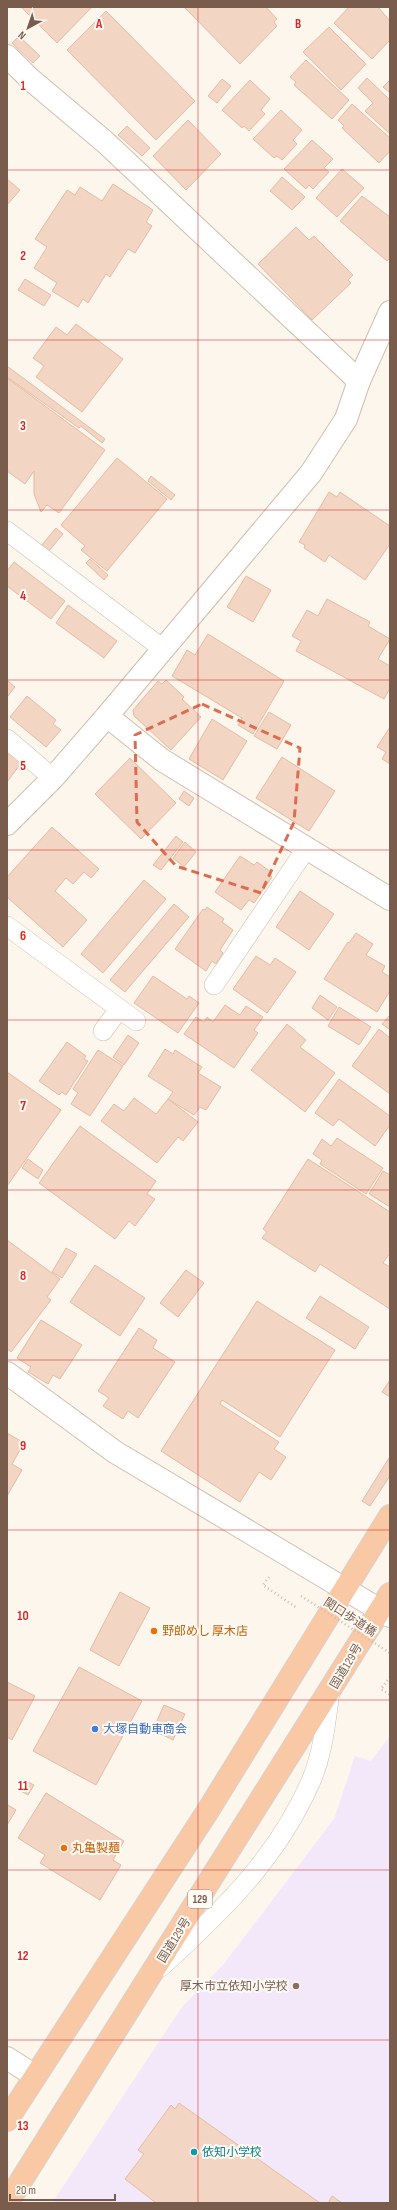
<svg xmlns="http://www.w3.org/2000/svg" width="397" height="2210" viewBox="0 0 397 2210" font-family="'Sofia Sans Condensed','Noto Sans JP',sans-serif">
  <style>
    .education { fill: #f3e8fa }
    .building { fill: #f3d5c3; stroke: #e6bba3 }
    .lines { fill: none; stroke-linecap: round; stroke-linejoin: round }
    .service-casing { stroke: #d1beb0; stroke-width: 20 }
    .minor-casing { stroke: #d1beb0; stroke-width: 24 }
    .trunk-casing { stroke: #dad1cd; stroke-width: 24 }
    .path { stroke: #d9b8a5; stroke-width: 2.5; stroke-dasharray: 1 3; stroke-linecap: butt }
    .service { stroke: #fff; stroke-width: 19 }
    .minor { stroke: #fff; stroke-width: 22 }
    .trunk { stroke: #f9c8a4; stroke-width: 22 }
    .path-bridge { stroke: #d9b8a5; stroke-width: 2.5; stroke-dasharray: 1 3; stroke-linecap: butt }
    .marked { fill: none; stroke: #dc6d51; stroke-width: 3; stroke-dasharray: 8 5; stroke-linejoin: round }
    .grid { fill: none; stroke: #d62828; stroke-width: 1; stroke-opacity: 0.55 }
    .food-dot { fill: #e8710a; stroke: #fffaf3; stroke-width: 1.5 }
    .shop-dot { fill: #3f7fe0; stroke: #fffaf3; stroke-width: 1.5 }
    .education-dot { fill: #8d6e63; stroke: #fffaf3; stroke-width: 1.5 }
    .culture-dot { fill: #0f9aa8; stroke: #fffaf3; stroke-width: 1.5 }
    .labels { text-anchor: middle; stroke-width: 4; stroke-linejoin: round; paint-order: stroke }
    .shield { fill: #fffaf3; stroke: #a28b7f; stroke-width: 1 }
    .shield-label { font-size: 11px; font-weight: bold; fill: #7a5c4d }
    .street-label { font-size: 12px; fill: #7a5c4d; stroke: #fffaf3 }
    .food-label { font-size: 12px; fill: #c56008; stroke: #fffaf3; text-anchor: start }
    .shop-label { font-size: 12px; fill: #366cbe; stroke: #fffaf3; text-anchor: start }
    .education-label { font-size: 12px; fill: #785e54; stroke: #fffaf3; text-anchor: end }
    .culture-label { font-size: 12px; fill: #0d838f; stroke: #fffaf3; text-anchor: start }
    .grid-label { font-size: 13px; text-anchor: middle; font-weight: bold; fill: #d62828; stroke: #fffaf3; stroke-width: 4; stroke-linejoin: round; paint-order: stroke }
  </style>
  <rect width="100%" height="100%" fill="#fdf6ec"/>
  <!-- education -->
  <path class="education" d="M390 1736V2203H52L182 2007 223 1965 334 1819 355 1756 371 1761Z"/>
  <!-- building -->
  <g class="building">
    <path d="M21 7H92L57 43Z"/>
    <path d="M184 7H266L277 19 274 22 277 26 240 64Z"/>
    <path d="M349 7H378L390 21V40L372 59 334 23Z"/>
    <path d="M106 11 195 101 156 140 67 50Z"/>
    <path d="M329 27 366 64 341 90 303 52Z"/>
    <path d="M19 36 40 56 33 63 12 43Z"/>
    <path d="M306 60 349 100 332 119 294 85 296 82 290 77Z"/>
    <path d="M367 78 390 100V134L365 111 373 103 358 88Z"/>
    <path d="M222 79 231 86 217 103 208 96Z"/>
    <path d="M250 80 270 99 261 110 265 114 249 131 244 126 242 128 222 110Z"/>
    <path d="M390 80V93L383 87Z"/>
    <path d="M352 104 390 138V151L379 163 342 128 344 126 338 120Z"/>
    <path d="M281 110 302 130 293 140 297 144 282 160 277 156 274 158 253 139Z"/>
    <path d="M188 120 221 154 186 190 153 156Z"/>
    <path d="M127 126 150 148 142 156 118 135Z"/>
    <path d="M312 140 333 159 324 168 329 172 313 189 309 185 306 189 284 169Z"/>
    <path d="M342 169 364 188 337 217 316 198Z"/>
    <path d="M282 177 305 197 292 210 270 191Z"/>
    <path d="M7 179 20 190 7 205Z"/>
    <path d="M113 184 153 210 146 222 152 226 135 253 128 249 110 277 106 274 88 303 83 299 78 307 52 291 57 283 34 268 47 247 35 239 67 190 75 195 80 187 102 201Z"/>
    <path d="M362 196 390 217V258L387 261 340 221Z"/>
    <path d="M296 227 309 240 314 236 353 275 348 280 351 283 312 320 258 264Z"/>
    <path d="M25 279 51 295 44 306 18 290Z"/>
    <path d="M76 324 123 359 82 412 36 377 44 366 33 358 56 327 67 335Z"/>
    <path d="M7 366 105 439 102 443 81 426 79 428 7 377Z"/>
    <path d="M7 378 105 450 59 513 47 505 41 512 34 494V471L25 484 7 471Z"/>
    <path d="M117 458 167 499 107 571 81 550 85 546 61 525Z"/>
    <path d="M151 476 175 495 171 500 148 481Z"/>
    <path d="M329 492 337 497 340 492 390 526V544L365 580 329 555 325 562 304 548 305 545 299 542Z"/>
    <path d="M56 528 63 534 48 552 41 546Z"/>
    <path d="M90 559 108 575 104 580 86 563Z"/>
    <path d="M14 562 65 601 51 619 7 586V571Z"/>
    <path d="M246 576 271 590 253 622 227 607Z"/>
    <path d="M327 599 370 622 368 626 390 639 378 659 390 666V688L384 699 296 651 301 641 292 636 307 610 318 616Z"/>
    <path d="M68 605 117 641 104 658 56 623Z"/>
    <path d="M208 634 284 681 253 734 238 725 242 718 172 676 187 650 195 655Z"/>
    <path d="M7 680 15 687 7 697Z"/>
    <path d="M166 680 184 697 182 699 201 717 171 750 134 716 133 710 158 681 162 684Z"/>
    <path d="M27 696 56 720 53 724 61 730 46 747 10 717Z"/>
    <path d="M269 712 291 725 277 749 254 736Z"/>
    <path d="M212 719 247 741 223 780 189 759Z"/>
    <path d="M390 727V764L382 759 386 752 377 747Z"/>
    <path d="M7 751 22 762 7 782Z"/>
    <path d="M282 757 335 791 309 831 256 798Z"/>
    <path d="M130 758 176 803 141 839 95 794Z"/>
    <path d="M184 791 194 798 189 806 179 799Z"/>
    <path d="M52 827 99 869 91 878 84 872 73 884 66 878 55 891 87 920 63 947 7 897V877Z"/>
    <path d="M176 836 183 842 161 870 153 865Z"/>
    <path d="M185 842 196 852 184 867 173 858Z"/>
    <path d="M240 856 254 865 257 862 271 872 269 875 272 877 254 903 249 900 241 910 215 892Z"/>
    <path d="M144 880 166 899 103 973 81 954Z"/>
    <path d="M300 891 334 914 309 950 276 927Z"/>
    <path d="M174 904 189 917 125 992 110 980Z"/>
    <path d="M207 907 224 919 222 922 233 930 220 950 223 953 216 964 212 961 206 971 175 949 203 909 205 910Z"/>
    <path d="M356 933 373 944 366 955 385 966 382 972 390 977V991L377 1012 324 979 348 942 349 943Z"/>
    <path d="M256 956 270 965 275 958 296 972 267 1013 233 989Z"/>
    <path d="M153 976 187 999 189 996 199 1003 178 1033 134 1003Z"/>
    <path d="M320 995 337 1007 328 1020 312 1008Z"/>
    <path d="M225 1005 240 1015 246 1006 263 1017 254 1030 258 1033 234 1068 184 1034 196 1017 204 1022 207 1017 213 1022Z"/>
    <path d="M339 1007 371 1027 359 1045 328 1026Z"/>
    <path d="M390 1015V1027L389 1029 382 1024Z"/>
    <path d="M287 1024 306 1040 300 1047 335 1073 305 1112 251 1070Z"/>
    <path d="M379 1029 390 1038V1094L352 1066Z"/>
    <path d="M128 1035 139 1043 124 1065 113 1057Z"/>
    <path d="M67 1042 86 1056 84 1059 88 1061 66 1095 62 1092 59 1095 39 1081Z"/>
    <path d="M165 1049 173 1054 175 1050 202 1067 198 1073 221 1087 206 1110 200 1107 194 1115 168 1099 173 1092 148 1076Z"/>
    <path d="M98 1050 123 1066 90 1116 71 1104 78 1093 73 1089Z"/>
    <path d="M7 1072 61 1110 7 1186Z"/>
    <path d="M339 1079 390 1116V1125L375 1146 339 1119 333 1126 315 1113Z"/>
    <path d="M134 1098 156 1114 168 1099 198 1122 183 1141 178 1137 157 1163 101 1121 114 1104 124 1111Z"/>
    <path d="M80 1126 156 1181 147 1194 155 1199 135 1226 129 1221 115 1239 39 1183Z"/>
    <path d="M337 1138 383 1168 366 1194 320 1164 322 1160 313 1154 322 1139 331 1146Z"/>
    <path d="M28 1159 43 1170 38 1179 22 1168Z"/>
    <path d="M308 1159 390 1212V1253L383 1263 390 1267V1309L320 1264 315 1272 262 1238 267 1232 263 1229Z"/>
    <path d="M383 1171 390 1175V1207L369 1194Z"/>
    <path d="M7 1240 60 1279 47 1297 51 1300 11 1352 7 1349Z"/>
    <path d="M66 1248 77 1254 62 1278 52 1272Z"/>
    <path d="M95 1265 145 1298 120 1336 70 1302Z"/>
    <path d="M186 1270 204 1283 178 1317 160 1303Z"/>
    <path d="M320 1296 369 1327 355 1349 306 1318Z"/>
    <path d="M257 1301 335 1350 280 1437 222 1400 220 1404 279 1442 274 1449 286 1457 271 1480 259 1472 240 1502 161 1451Z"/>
    <path d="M41 1320 82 1345 60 1379 53 1375 48 1384 28 1372 31 1367 17 1358Z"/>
    <path d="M139 1328 157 1340 153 1348 175 1362 138 1418 128 1411 123 1419 103 1406 109 1398 98 1391Z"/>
    <path d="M390 1380V1397L382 1392Z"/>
    <path d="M7 1433 24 1443 12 1464 22 1470 7 1496Z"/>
    <path d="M389 1458 390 1476 370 1506 362 1501Z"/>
    <path d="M120 1592 150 1608 119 1666 90 1650Z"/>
    <path d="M79 1667 142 1701 96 1785 33 1751Z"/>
    <path d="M7 1682 35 1696 12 1740 7 1737Z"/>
    <path d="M164 1705 185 1714 173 1740 153 1730Z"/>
    <path d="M26 1781 34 1785 28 1795 19 1790Z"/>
    <path d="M46 1793 124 1841 113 1860 121 1865 100 1900 40 1863 45 1855 18 1838Z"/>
    <path d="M8 1805 16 1810 7 1825V1807Z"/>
    <path d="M179 2103 320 2203H156L125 2179 144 2154 138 2150 171 2105 175 2109Z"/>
    <path d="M332 2196 342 2203H328Z"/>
  </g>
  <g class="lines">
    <defs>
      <g id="service">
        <path d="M7 531 163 649"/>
        <path d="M7 739 53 778"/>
        <path d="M7 926 136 1021"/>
        <path d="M214 985 306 849"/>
        <path d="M103 1031 119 1009"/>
        <path d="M161 1967C222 1911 277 1859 311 1781 323 1753 326 1721 330 1692"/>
      </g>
      <g id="minor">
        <path d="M7 56 30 79 105 142 359 381"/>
        <path d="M107 716 162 760 390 899"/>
        <path d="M7 824 53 778 107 716 311 473 346 419 359 381 390 312"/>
        <path d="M7 1373 115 1452 390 1616"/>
        <path d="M7 2058 35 2076"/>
      </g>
      <g id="trunk">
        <path d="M7 2120 209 1809 390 1516"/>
        <path d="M7 2203 390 1594"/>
      </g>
    </defs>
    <!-- service casing -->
    <use href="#service" class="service-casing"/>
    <!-- minor casing -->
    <use href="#minor" class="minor-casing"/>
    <!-- trunk casing -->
    <use href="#trunk" class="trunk-casing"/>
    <!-- path -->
    <g class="path">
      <path d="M269 1577 263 1585 297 1608"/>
      <path d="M390 1677 381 1689 390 1695"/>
    </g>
    <!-- service -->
    <use href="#service" class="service"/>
    <!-- minor -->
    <use href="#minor" class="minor"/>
    <!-- trunk -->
    <use href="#trunk" class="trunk"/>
    <!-- path-bridge -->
    <path class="path-bridge" d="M301 1596 390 1653"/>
  </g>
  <!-- marked area -->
  <path class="marked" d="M202 704 300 748 294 822 261 893 176 866 137 822 135 735Z"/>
  <!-- grid -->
  <path class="grid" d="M198 7V2203M7 170H390M7 340H390M7 510H390M7 680H390M7 850H390M7 1020H390M7 1190H390M7 1360H390M7 1530H390M7 1700H390M7 1870H390M7 2040H390"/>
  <!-- markers -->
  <g class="food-dot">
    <circle cx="154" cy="1631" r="4"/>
    <circle cx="64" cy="1848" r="4"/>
  </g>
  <circle class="shop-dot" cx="95" cy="1729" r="4"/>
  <circle class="education-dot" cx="296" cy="1986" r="4"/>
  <circle class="culture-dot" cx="194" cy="2152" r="4"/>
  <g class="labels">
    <!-- shield labels -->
    <rect class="shield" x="188" y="1890" width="24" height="18" rx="3"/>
    <g class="shield-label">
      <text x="200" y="1903">129</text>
    </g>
    <!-- street labels -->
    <g class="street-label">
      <text transform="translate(350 1617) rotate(33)" y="4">関口歩道橋</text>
      <text transform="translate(346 1666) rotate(-59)" y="4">国道129号</text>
      <text transform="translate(174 1940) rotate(-58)" y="4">国道129号</text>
    </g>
    <!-- food labels -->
    <g class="food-label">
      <text x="162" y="1635">野郎めし 厚木店</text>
      <text x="72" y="1852">丸亀製麺</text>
    </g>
    <!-- shop labels -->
    <g class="shop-label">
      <text x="103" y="1733">大塚自動車商会</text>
    </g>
    <!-- education labels -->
    <g class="education-label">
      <text x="288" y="1990">厚木市立依知小学校</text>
    </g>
    <!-- culture labels -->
    <g class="culture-label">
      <text x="202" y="2156">依知小学校</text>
    </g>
  </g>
  <g class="grid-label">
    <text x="99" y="28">A</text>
    <text x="298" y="28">B</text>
    <text x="23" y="90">1</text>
    <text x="23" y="260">2</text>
    <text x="23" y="430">3</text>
    <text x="23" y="600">4</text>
    <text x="23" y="770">5</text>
    <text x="23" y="940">6</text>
    <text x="23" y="1110">7</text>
    <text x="23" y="1280">8</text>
    <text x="23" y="1450">9</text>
    <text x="23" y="1620">10</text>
    <text x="23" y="1790">11</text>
    <text x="23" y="1960">12</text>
    <text x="23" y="2130">13</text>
  </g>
  <!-- border -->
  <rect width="397" height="2210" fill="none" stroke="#7a5c4d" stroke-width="16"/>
  <!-- north arrow -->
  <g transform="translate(28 28) rotate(220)" stroke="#fffaf3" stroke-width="3" paint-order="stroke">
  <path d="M0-3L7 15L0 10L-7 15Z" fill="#7a5c4d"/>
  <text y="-6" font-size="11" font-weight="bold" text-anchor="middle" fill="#7a5c4d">N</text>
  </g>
  <!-- scale -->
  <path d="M10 2194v6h105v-6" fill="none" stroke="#7a5c4d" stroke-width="2"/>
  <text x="16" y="2194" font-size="12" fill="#7a5c4d" stroke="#fffaf3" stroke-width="3" paint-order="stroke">20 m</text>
</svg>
